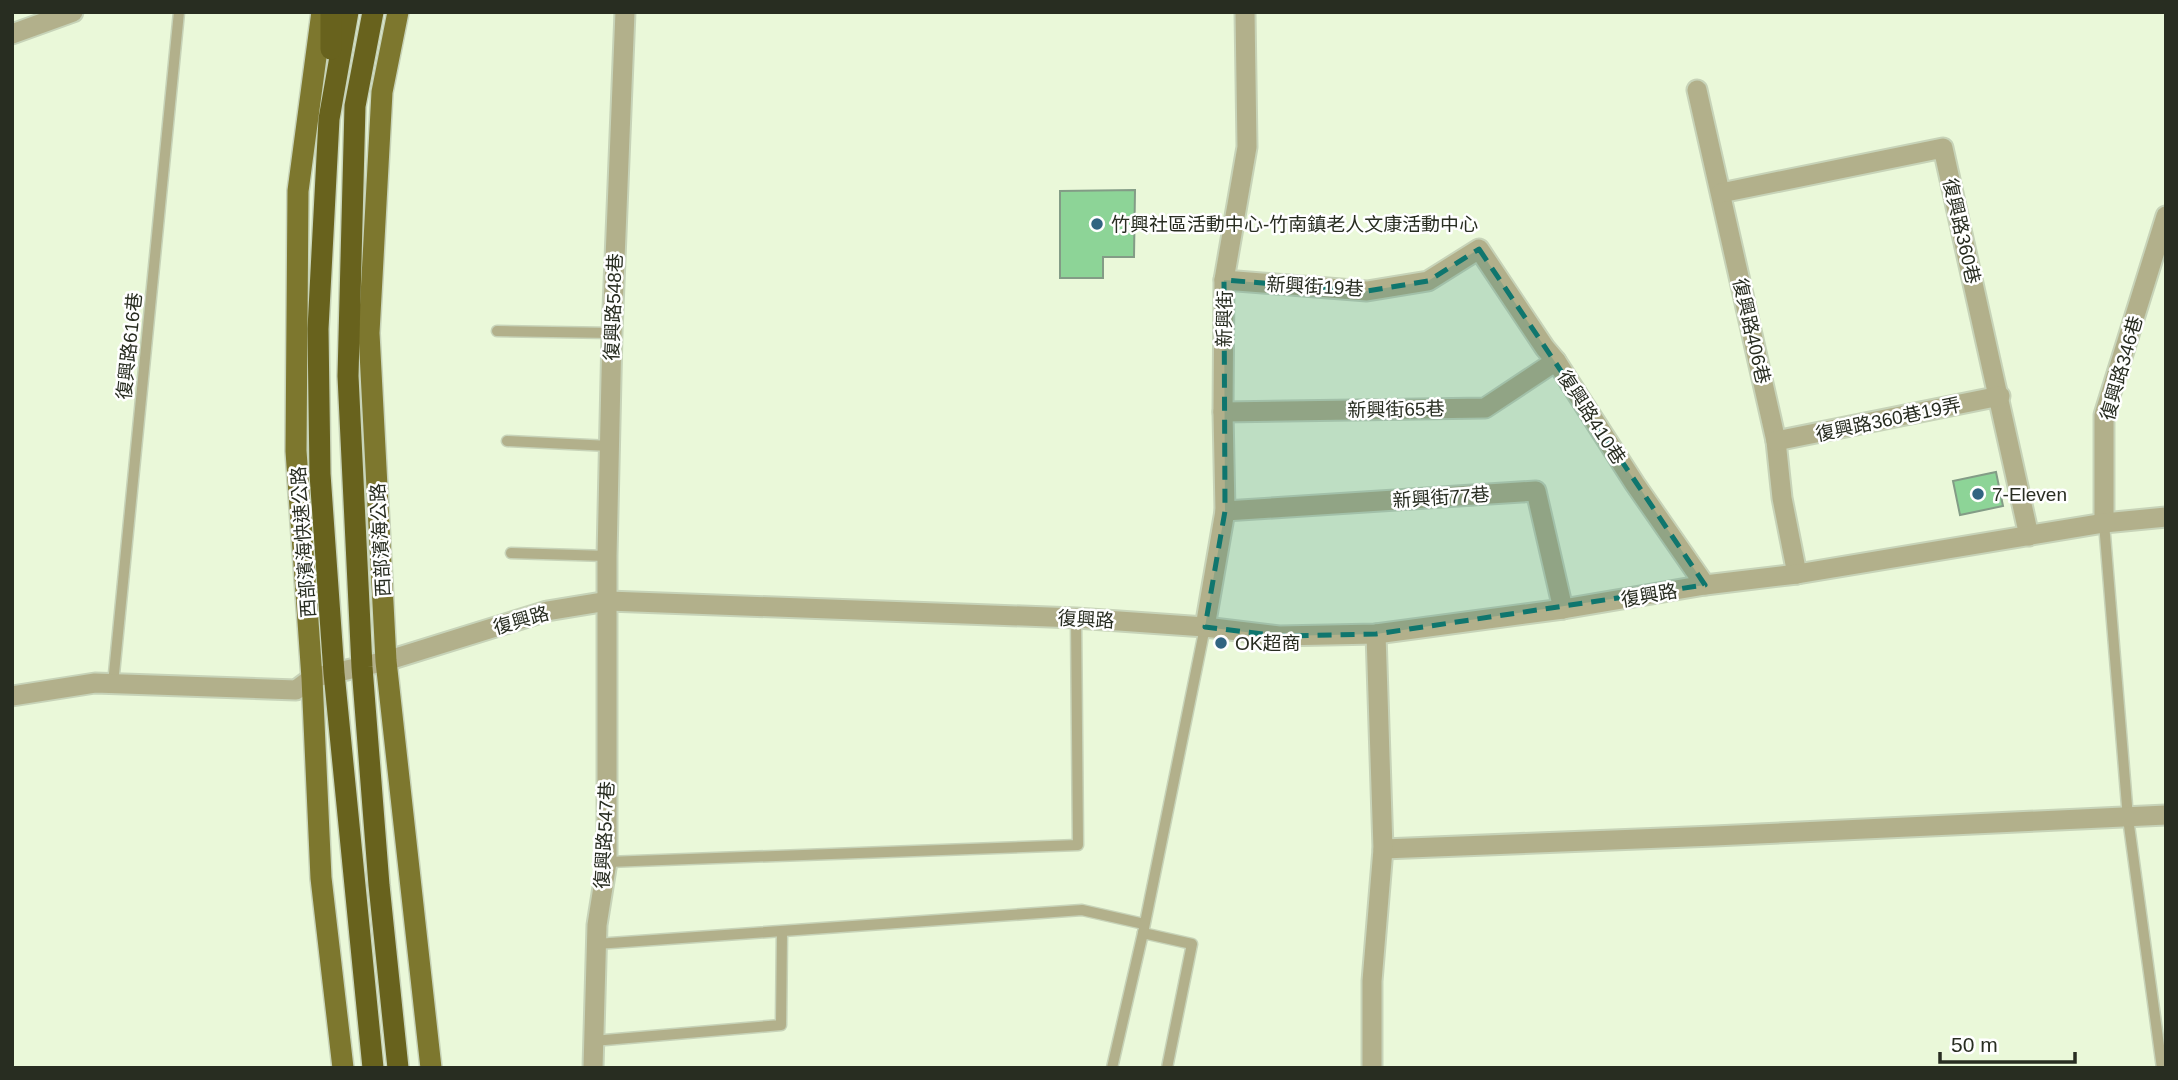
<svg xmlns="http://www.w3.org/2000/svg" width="2178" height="1080" viewBox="0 0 2178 1080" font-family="Helvetica,'Noto Sans TC',sans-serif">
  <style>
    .building { fill: #8dd497; stroke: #839c86; stroke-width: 2 }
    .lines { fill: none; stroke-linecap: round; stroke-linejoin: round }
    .lane-casing { stroke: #c7d3b8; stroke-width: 13 }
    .street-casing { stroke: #c7d3b8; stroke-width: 23 }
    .primary-casing { stroke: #c7d3b8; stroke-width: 24 }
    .highway-casing { stroke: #c7d3b8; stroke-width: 24 }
    .lane { stroke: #b2b08b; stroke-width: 10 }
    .street { stroke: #b2b08b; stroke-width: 19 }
    .primary { stroke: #7d772e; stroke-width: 21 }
    .highway { stroke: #68621d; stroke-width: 21 }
    .marked { fill: #0f766e; fill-opacity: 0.2; stroke: #0f766e; stroke-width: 5; stroke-dasharray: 14 9; stroke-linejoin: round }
    .poi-dot { fill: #316481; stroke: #fff; stroke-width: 2.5 }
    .labels { text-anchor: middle; stroke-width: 5; stroke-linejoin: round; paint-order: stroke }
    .poi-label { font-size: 19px; fill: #282d21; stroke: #fff; text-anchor: start }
    .street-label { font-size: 19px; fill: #282d21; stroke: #fff }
  </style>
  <rect width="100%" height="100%" fill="#eaf8d9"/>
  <!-- building -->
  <g class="building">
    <path d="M1135 190 1134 257H1103V278H1060V191Z"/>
    <path d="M1996 472 2003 506 1960 515 1953 481Z"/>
  </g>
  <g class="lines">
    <defs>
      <g id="lane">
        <path d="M497 331 612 333"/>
        <path d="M507 441 610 446"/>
        <path d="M2104 523 2128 818 2162 1068"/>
        <path d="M511 553 607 556"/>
        <path d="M113 684 179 12"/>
        <path d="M607 862 1078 845 1076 618"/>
        <path d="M1143 933 1192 944 1167 1068"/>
        <path d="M596 944 1082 910 1144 924"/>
        <path d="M593 1041 781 1025 782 932"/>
        <path d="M1112 1068 1143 933 1205 627"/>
      </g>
      <g id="street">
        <path d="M12 34 73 12"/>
        <path d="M1697 90 1776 441 1782 498 1797 574"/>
        <path d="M1721 193 1943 148 2029 536"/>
        <path d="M1224 280 1367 291 1428 281 1479 249 1545 348 1556 361 1635 484 1705 585"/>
        <path d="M1223 412 1485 408 1556 361"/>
        <path d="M1776 441 2000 396"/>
        <path d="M1225 511 1536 491 1563 609"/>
        <path d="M2104 523V415L2166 216"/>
        <path d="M1205 627 1225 511 1223 412 1224 280 1247 147 1245 12"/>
        <path d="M12 696 95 683 296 690 312 678 386 661 547 611 608 601 1076 618 1205 627 1279 636 1376 634 1563 609 1705 585 1797 574 2104 523 2166 517"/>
        <path d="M1383 849 1714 836 2166 815"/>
        <path d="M593 1068 597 925 607 862V556L612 333 625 12"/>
        <path d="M1372 1068V981L1383 849 1376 634"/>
      </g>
      <g id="primary">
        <path d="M322 12 298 191 296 451 312 678 321 878 343 1068"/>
        <path d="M398 12 382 92 369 333 386 661 431 1068"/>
      </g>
      <g id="highway">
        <path d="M348 12 329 119 318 329 320 474 334 673 373 1068"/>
        <path d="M373 12 355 106 348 376 362 667 379 885 398 1068"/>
        <path d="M331 49V12"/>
      </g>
    </defs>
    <!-- lane casing -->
    <use href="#lane" class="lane-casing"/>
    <!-- street casing -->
    <use href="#street" class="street-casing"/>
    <!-- primary casing -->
    <use href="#primary" class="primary-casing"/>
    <!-- highway casing -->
    <use href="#highway" class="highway-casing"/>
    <!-- lane -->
    <use href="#lane" class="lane"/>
    <!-- street -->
    <use href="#street" class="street"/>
    <!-- primary -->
    <use href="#primary" class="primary"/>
    <!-- highway -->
    <use href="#highway" class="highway"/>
  </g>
  <!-- marked area -->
  <path class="marked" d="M1479 249 1705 585 1376 634 1279 636 1205 627 1225 511 1224 280 1367 291 1428 281Z"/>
  <!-- markers -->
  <g class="poi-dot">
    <circle cx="1097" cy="224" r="7"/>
    <circle cx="1978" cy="494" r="7"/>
    <circle cx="1221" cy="643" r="7"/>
  </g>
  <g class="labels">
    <!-- poi labels -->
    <g class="poi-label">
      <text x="1111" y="231">竹興社區活動中心-竹南鎮老人文康活動中心</text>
      <text x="1992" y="501">7-Eleven</text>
      <text x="1235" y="650">OK超商</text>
    </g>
    <!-- street labels -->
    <g class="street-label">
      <text transform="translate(1962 231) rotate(77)" y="7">復興路360巷</text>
      <text transform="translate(1315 286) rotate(3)" y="7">新興街19巷</text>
      <text transform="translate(613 307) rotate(-88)" y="7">復興路548巷</text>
      <text transform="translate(1224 319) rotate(-89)" y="7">新興街</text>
      <text transform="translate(1752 331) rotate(77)" y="7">復興路406巷</text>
      <text transform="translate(129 346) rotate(-84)" y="7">復興路616巷</text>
      <text transform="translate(2121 368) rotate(-74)" y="7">復興路346巷</text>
      <text transform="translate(1396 409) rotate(-1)" y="7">新興街65巷</text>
      <text transform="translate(1592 417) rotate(57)" y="7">復興路410巷</text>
      <text transform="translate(1888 419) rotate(-12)" y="7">復興路360巷19弄</text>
      <text transform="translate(1441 497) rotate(-4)" y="7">新興街77巷</text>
      <text transform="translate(380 540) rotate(-93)" y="7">西部濱海公路</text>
      <text transform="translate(303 542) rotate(-94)" y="7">西部濱海快速公路</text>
      <text transform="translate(1649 595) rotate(-10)" y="7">復興路</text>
      <text transform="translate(1086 619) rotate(3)" y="7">復興路</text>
      <text transform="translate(521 620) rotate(-16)" y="7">復興路</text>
      <text transform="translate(604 835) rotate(-87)" y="7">復興路547巷</text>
    </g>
  </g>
  <!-- border -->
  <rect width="2178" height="1080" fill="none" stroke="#282d21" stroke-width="28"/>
  <!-- scale -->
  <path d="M1940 1052v10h135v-10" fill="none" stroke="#282d21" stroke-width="3.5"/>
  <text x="1951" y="1052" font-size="21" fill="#282d21" stroke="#ffffff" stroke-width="5" paint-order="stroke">50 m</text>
</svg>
